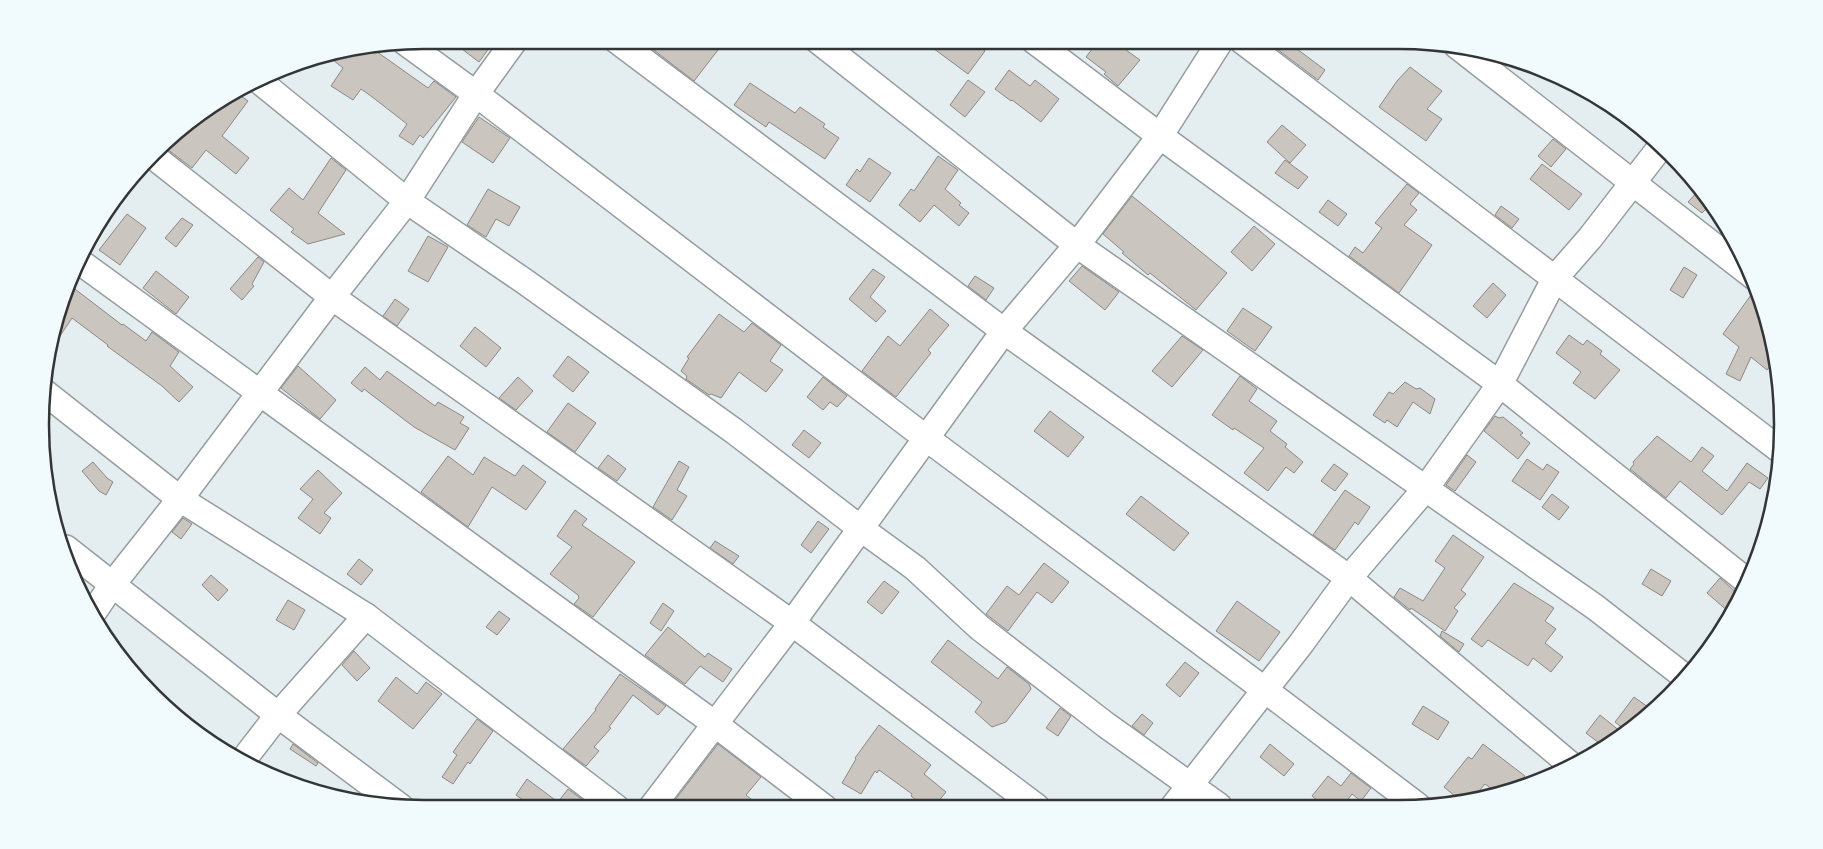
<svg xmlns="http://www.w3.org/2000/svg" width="1823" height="849" viewBox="0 0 1823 849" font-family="'PT Sans Narrow',sans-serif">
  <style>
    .building { fill: #cac5bf; stroke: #8d8983 }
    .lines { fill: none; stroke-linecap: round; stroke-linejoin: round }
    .minor-casing { stroke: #959da0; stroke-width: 28 }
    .minor { stroke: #fff; stroke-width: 25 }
    .rim { fill: none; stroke: #333637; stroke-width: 2.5 }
  </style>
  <rect width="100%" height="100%" fill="#e4edf0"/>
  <!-- building -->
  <g class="building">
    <path d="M468 40H495L479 62 462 49Z"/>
    <path d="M649 40H705L718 50 694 81 646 44Z"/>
    <path d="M922 40H970L985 51 968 74Z"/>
    <path d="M1099 40H1112L1140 60 1118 86 1104 74 1106 72 1086 57Z"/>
    <path d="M1265 40H1298L1293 46 1325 70 1318 80Z"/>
    <path d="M373 49 428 88 434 81 456 97 423 138 420 135 413 145 399 136 407 124 371 96 361 89 353 100 331 86 343 68 328 56Z"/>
    <path d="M1410 67 1442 91 1427 109 1442 119 1426 141 1379 107 1397 81Z"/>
    <path d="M1009 70 1030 86 1035 80 1059 99 1041 122 1012 100 1011 101 995 89Z"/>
    <path d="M968 80 985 92 965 117 950 105Z"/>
    <path d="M750 83 795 113 800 107 825 124 823 127 839 138 825 159 769 122 766 127 734 105Z"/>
    <path d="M234 91 248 101 222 136 249 158 236 174 206 150 192 168 163 146 171 135Z"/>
    <path d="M479 117 510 138 493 163 462 142Z"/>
    <path d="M1282 125 1306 145 1290 163 1267 142Z"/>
    <path d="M1553 139 1566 149 1551 167 1538 156Z"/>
    <path d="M938 156 958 170 945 189 961 203 959 205 969 213 959 226 934 205 920 222 899 205 911 189 914 191Z"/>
    <path d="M331 158 346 170 318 213 345 234 308 244 291 232 294 229 270 210 289 188 303 200Z"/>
    <path d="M869 158 891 173 870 202 846 185 857 169 860 172Z"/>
    <path d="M1285 160 1308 177 1298 189 1275 173Z"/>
    <path d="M1542 164 1582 194 1569 210 1530 179Z"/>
    <path d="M1407 184 1419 193 1410 204 1417 210 1404 225 1432 245 1399 293 1349 256 1355 247 1363 253 1382 228 1375 223Z"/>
    <path d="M488 189 520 207 509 226 496 219 486 237 467 225Z"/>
    <path d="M1700 189 1712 203 1702 213 1688 202Z"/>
    <path d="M1132 196 1227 273 1196 310 1150 273 1148 275 1122 253 1124 252 1103 234Z"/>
    <path d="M1328 200 1347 214 1338 226 1319 212Z"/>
    <path d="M1501 206 1519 219 1512 228 1495 215Z"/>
    <path d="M127 214 146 228 120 265 99 250Z"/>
    <path d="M182 218 193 225 176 247 165 238Z"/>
    <path d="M1254 226 1275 244 1252 271 1231 252Z"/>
    <path d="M428 236 448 247 428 282 408 271Z"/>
    <path d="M258 257 264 262 252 284 254 286 242 300 230 289Z"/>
    <path d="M1082 266 1119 292 1105 310 1069 281Z"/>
    <path d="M1684 267 1697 275 1683 298 1670 290Z"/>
    <path d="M873 269 885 277 870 297 886 311 876 322 849 299Z"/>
    <path d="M156 271 189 297 176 314 143 288Z"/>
    <path d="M975 276 994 288 986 300 968 286Z"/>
    <path d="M1493 283 1506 295 1487 318 1473 306Z"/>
    <path d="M71 286 122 325 123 324 146 341 152 332 179 352 170 366 193 387 179 402 162 386 107 346 108 345 72 318 56 342 51 339Z"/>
    <path d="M1751 295 1762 304 1776 349V358L1767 370 1751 357 1740 381 1726 374 1739 347 1723 334Z"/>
    <path d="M395 299 409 309 397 326 383 316Z"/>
    <path d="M1243 308 1272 327 1255 351 1227 331Z"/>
    <path d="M930 309 949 325 928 350 931 353 896 397 862 371 888 336 900 346Z"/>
    <path d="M719 314 744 332 752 323 781 345 770 361 783 370 766 392 739 372 721 398 711 394 709 395 686 379 687 376 681 371 689 358 687 357Z"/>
    <path d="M475 327 501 348 486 367 460 346Z"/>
    <path d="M1569 335 1583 345 1587 340 1602 351 1600 354 1620 370 1595 399 1573 383 1581 372 1556 353Z"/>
    <path d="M1182 336 1203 350 1172 387 1152 371Z"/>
    <path d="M568 356 589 372 573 392 553 376Z"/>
    <path d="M298 366 336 400 320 419 281 388Z"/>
    <path d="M365 367 380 380 387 371 435 406 438 402 464 417 460 423 469 428 455 450 414 427 364 389 362 392 351 383Z"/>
    <path d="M1240 376 1257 389 1249 401 1277 421 1270 431 1287 444 1285 447 1303 462 1294 473 1286 467 1268 491 1244 473 1264 448 1234 428 1233 430 1212 415Z"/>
    <path d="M518 377 533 391 516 410 499 398Z"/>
    <path d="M823 377 847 396 837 407 830 402 823 410 807 397Z"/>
    <path d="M1405 382 1416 389 1420 388 1435 399 1430 414 1413 402 1397 427 1387 420 1385 423 1373 415 1389 392 1393 394Z"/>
    <path d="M568 403 596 423 575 452 547 432Z"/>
    <path d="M1050 411 1084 437 1068 457 1034 431Z"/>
    <path d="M1495 416 1499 418 1503 417 1523 433 1520 435 1530 443 1518 459 1484 431Z"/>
    <path d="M804 430 821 443 809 458 792 445Z"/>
    <path d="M1657 436 1691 462 1702 447 1714 456 1702 471 1727 491 1747 463 1768 478 1760 489 1749 482 1722 515 1680 481 1666 498 1630 469 1634 464 1633 462Z"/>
    <path d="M608 455 626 469 617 481 598 468Z"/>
    <path d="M1467 455 1476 462 1455 491 1446 485Z"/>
    <path d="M448 456 473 475 484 457 515 476 523 465 546 482 526 510 492 487 468 527 421 492Z"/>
    <path d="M1527 459 1543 470 1547 464 1559 472 1540 500 1512 481Z"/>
    <path d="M679 461 689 467 677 490 687 496 672 520 653 507Z"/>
    <path d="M93 462 107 478 113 482 106 495 99 491 82 471Z"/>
    <path d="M1334 464 1348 474 1335 491 1321 481Z"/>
    <path d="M318 470 342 493 324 513 331 518 320 534 298 518 313 499 300 489Z"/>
    <path d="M1345 490 1370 507 1358 525 1355 522 1335 550 1313 535Z"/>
    <path d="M1552 494 1569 507 1559 520 1542 507Z"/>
    <path d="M1141 496 1189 533 1174 551 1126 514Z"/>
    <path d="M575 510 587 519 582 525 635 562 593 617 574 604 579 598 578 595 550 574 572 547 557 536Z"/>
    <path d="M183 518 192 524 181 539 172 532Z"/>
    <path d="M818 521 829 529 811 553 801 545Z"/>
    <path d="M1453 535 1484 557 1461 590 1466 594 1454 608 1458 611 1445 631 1411 608 1410 610 1394 597 1400 588 1423 601 1445 568 1435 561Z"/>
    <path d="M715 541 739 556 733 564 710 548Z"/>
    <path d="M359 559 373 570 361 585 347 574Z"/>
    <path d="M1044 563 1069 582 1052 603 1037 592 1008 631 986 614 1007 586 1019 595Z"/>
    <path d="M1651 569 1671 581 1662 596 1642 584Z"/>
    <path d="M211 575 228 590 218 601 202 585Z"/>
    <path d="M1720 578 1740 596 1730 613 1707 593Z"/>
    <path d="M884 581 899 592 882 614 867 602Z"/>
    <path d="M1514 583 1554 608 1545 621 1556 629 1545 643 1563 657 1551 672 1533 658 1528 666 1488 640 1482 647 1471 639Z"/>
    <path d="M288 600 305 610 294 630 276 620Z"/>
    <path d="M1237 601 1280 632 1259 661 1216 631Z"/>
    <path d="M663 603 674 611 661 631 650 623Z"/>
    <path d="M499 611 510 619 497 635 486 627Z"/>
    <path d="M668 627 705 657 708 653 732 669 723 682 700 666 685 684 645 655Z"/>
    <path d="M1442 631 1464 644 1459 652 1440 636Z"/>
    <path d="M948 640 998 679 1007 667 1029 684 1031 689 1006 722 992 727 975 712 982 702 931 662Z"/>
    <path d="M354 651 370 668 357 681 342 665Z"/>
    <path d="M1185 662 1199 673 1180 697 1166 685Z"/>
    <path d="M620 674 666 706 658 715 633 695 609 727 611 728 594 747 599 751 586 766 563 749 596 710 595 709Z"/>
    <path d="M396 677 417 694 426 682 442 694 413 729 378 701Z"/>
    <path d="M1634 697 1652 710 1628 732 1615 722Z"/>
    <path d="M1423 706 1449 722 1438 740 1412 724Z"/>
    <path d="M1060 708 1071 716 1058 736 1046 728Z"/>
    <path d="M1142 714 1153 723 1144 735 1132 726Z"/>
    <path d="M1600 715 1621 732 1614 740 1603 746 1586 733Z"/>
    <path d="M477 719 493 731 470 764 468 762 453 784 442 777 457 755 453 752Z"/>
    <path d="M879 725 931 765 924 774 946 792 934 807H925L911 796 912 794 879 770 877 773 875 771 861 794 842 783 856 759 855 758Z"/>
    <path d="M293 744 318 763 316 766 290 749Z"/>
    <path d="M718 744 761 777 746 795 762 808H679L672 804Z"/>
    <path d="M1270 744 1294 764 1284 776 1260 757Z"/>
    <path d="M1483 744 1525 776 1515 788 1497 793 1485 784 1472 799 1462 802 1444 787 1468 757 1472 759Z"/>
    <path d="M1351 773 1371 788 1361 801 1352 794 1343 806H1324L1312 796 1328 776 1341 786Z"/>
    <path d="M527 779 558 802 568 789 594 808 535 809 516 795Z"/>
  </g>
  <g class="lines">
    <defs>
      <g id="minor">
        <path d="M616 40 1004 331 1349 578 1571 765"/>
        <path d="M817 40 1077 245 1595 607 1685 677"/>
        <path d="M1033 40 1160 136 1500 384 1748 582"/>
        <path d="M1241 40 1780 450"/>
        <path d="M406 43 476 94 926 438 1265 690 1418 806"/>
        <path d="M1457 46 1754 277"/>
        <path d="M258 80 407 201 524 281 734 431 860 528 915 568 980 628 1106 725 1219 806"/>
        <path d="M154 157 332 297 792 623 1037 807"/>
        <path d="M80 262 715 724 825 808"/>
        <path d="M43 391 180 499 366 616 617 808"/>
        <path d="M66 548 278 715 401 807"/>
        <path d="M91 616 112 585 180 499 332 297 407 201 476 94 515 40"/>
        <path d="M244 759 278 715 366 616"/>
        <path d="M1173 807 1300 645 1349 578 1426 488 1500 384 1555 278 1590 238 1662 145"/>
        <path d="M651 808 792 623 1004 331 1077 245 1160 136 1221 40"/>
      </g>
    </defs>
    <!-- minor casing -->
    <use href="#minor" class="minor-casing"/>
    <!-- minor -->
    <use href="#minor" class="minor"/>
  </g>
  <!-- crop -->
  <path d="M0 0H1823V849H0ZM424 49H1399A375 375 0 0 1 1774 424V425A375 375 0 0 1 1399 800H424A375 375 0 0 1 49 425V424A375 375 0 0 1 424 49Z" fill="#f1fafd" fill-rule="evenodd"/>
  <path class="rim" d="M424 49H1399A375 375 0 0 1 1774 424V425A375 375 0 0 1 1399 800H424A375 375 0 0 1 49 425V424A375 375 0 0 1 424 49Z"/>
</svg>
